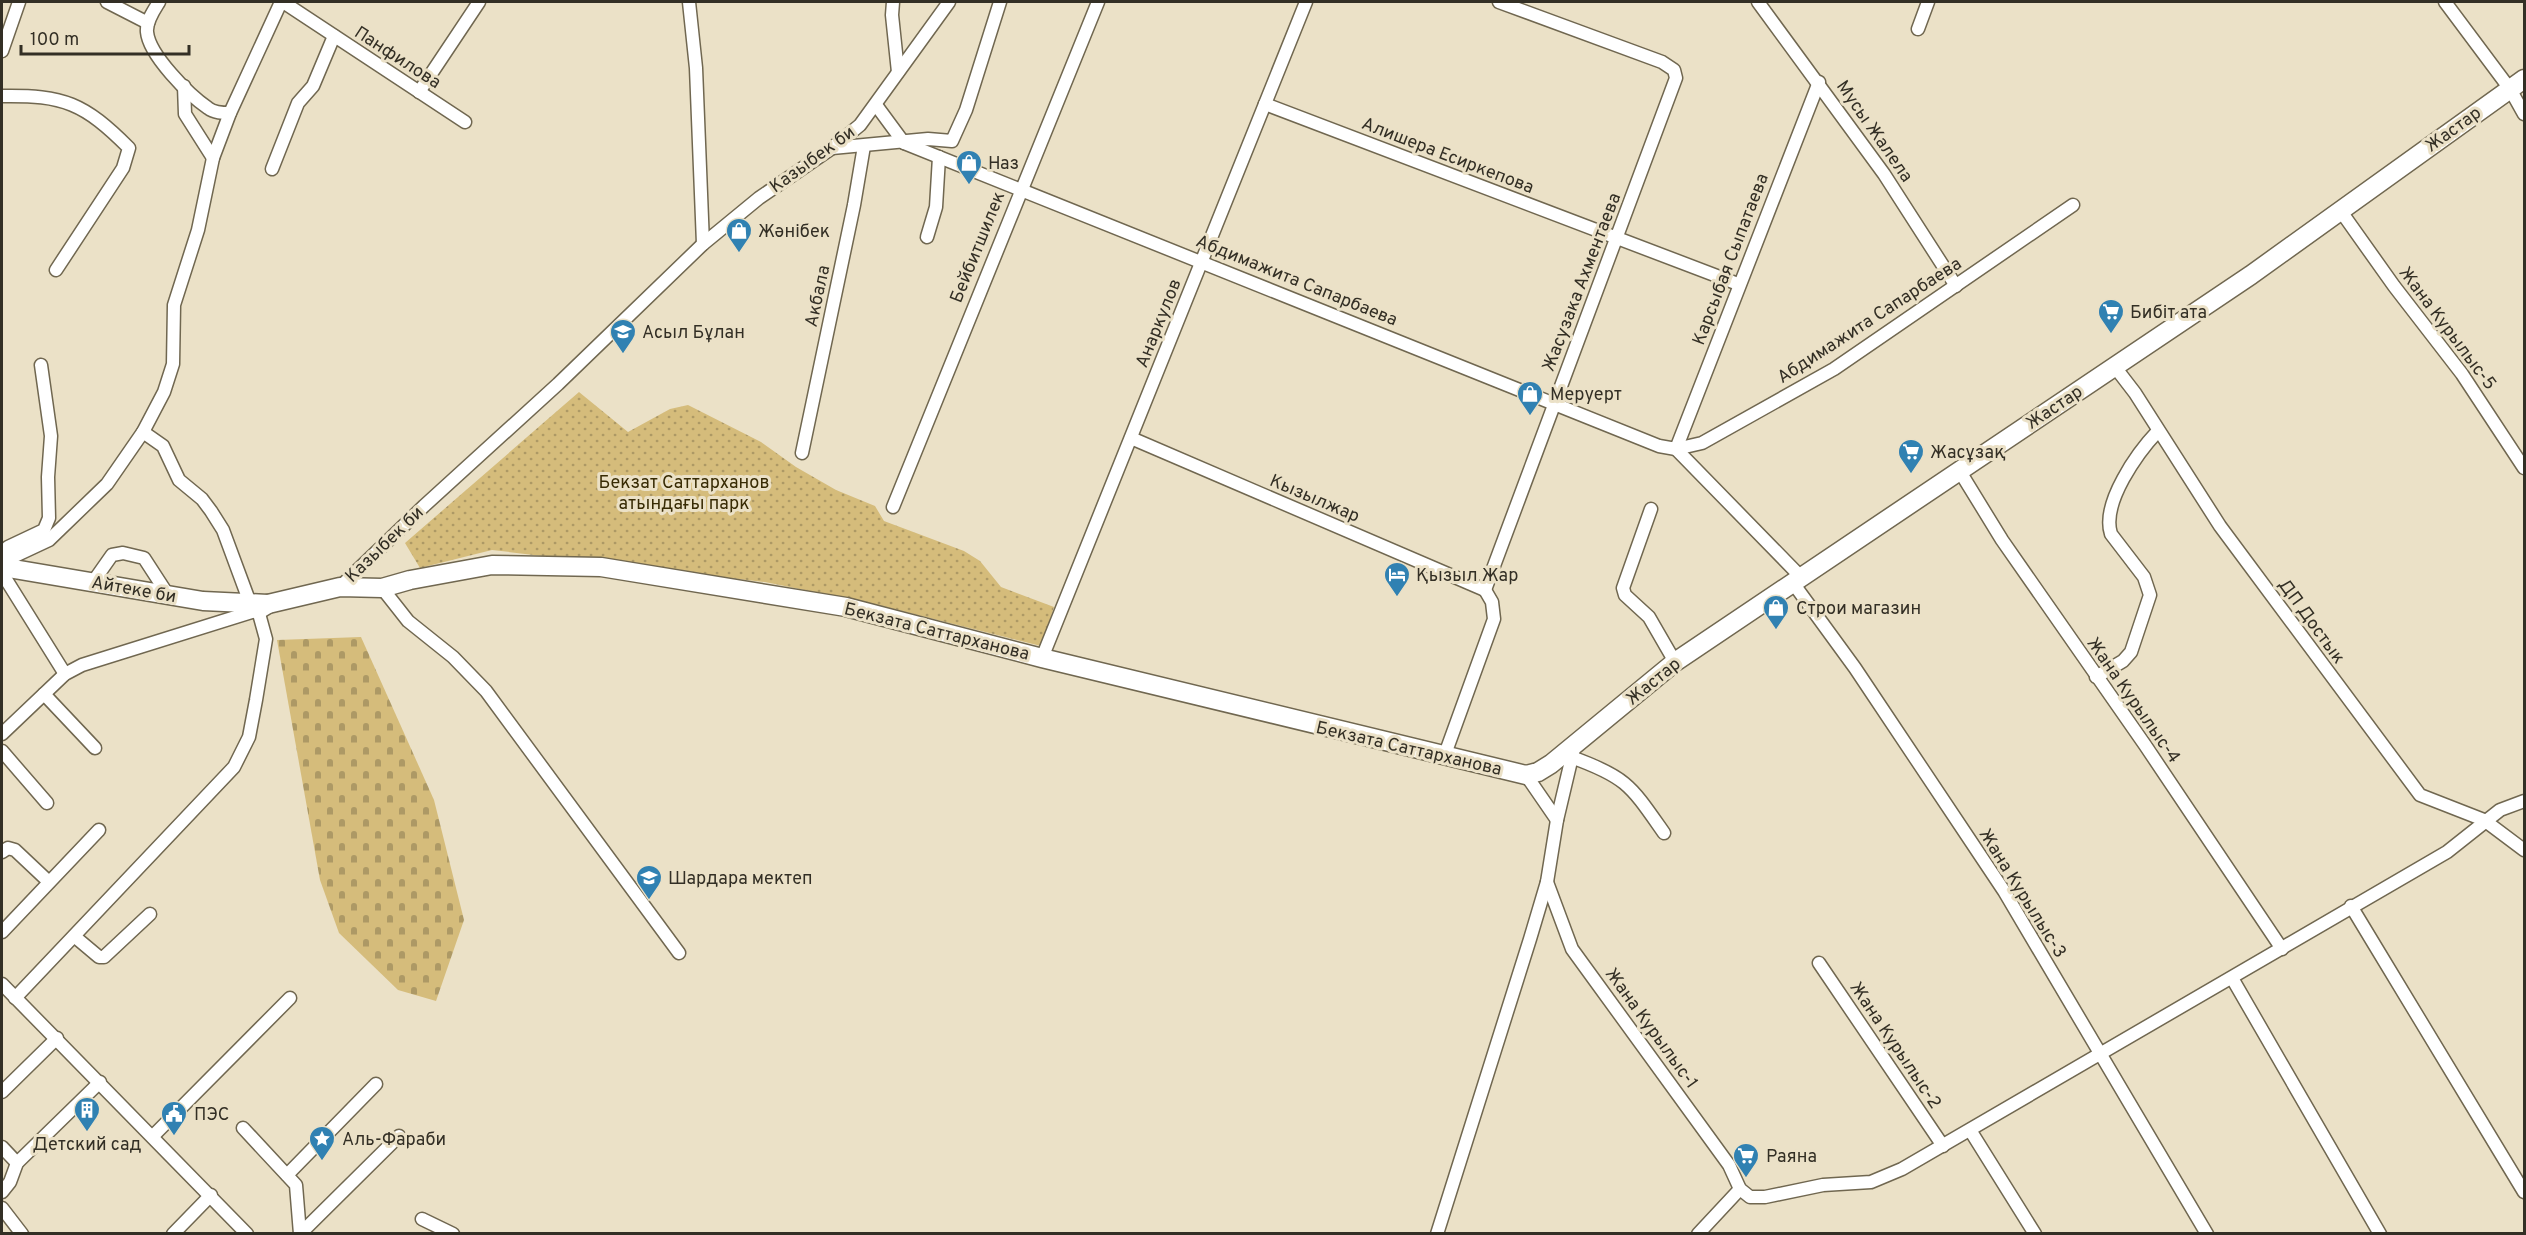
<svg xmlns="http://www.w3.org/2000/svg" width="2526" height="1235" viewBox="0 0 2526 1235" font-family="Overpass,sans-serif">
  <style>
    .green { fill: url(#green-dots) }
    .cemetery { fill: url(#cemetery-stones) }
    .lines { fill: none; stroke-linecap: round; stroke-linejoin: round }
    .street-casing { stroke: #706750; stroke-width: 15 }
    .secondary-casing { stroke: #706750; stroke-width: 21 }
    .street { stroke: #fff; stroke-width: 12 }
    .secondary { stroke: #fff; stroke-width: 18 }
    .labels { text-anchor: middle; stroke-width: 6; stroke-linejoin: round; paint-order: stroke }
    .street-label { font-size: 18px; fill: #332f25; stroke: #ebe1c7 }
    .poi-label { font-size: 18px; fill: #332f25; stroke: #ebe1c7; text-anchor: start }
    .park-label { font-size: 18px; fill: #382b04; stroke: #ebe1c7 }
  </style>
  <defs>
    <pattern id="green-dots" width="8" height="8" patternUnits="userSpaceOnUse" patternTransform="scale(1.5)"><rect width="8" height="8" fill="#d5bc7b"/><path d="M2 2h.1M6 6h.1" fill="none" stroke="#ad9965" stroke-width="1.8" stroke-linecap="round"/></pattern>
    <pattern id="cemetery-stones" width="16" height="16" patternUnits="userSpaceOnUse" patternTransform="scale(1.5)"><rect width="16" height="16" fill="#d5bc7b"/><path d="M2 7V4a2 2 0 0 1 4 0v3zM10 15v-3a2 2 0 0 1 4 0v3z" fill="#ad9965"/></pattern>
  </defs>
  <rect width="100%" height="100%" fill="#ebe1c7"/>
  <!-- green -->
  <path class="green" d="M579 392 628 432 670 409 688 405 761 442 796 467 836 490 875 506 884 521 964 551 980 561 1001 587 1054 607 1041 646 878 605 765 582 492 550 420 568 405 543Z"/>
  <!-- cemetery -->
  <path class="cemetery" d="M361 637 434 800 464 920 436 1001 398 990 339 933 320 880 277 640Z"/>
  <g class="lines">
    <defs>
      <g id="street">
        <path d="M107 2 148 23"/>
        <path d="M159 2C154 10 146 21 147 32 149 55 189 95 208 108 214 113 223 113 230 113"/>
        <path d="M283 2 465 122"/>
        <path d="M689 2 696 68 703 244"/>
        <path d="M893 2 892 15 898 72"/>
        <path d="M1758 2 1884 174 1956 286"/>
        <path d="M2445 2 2510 89 2524 114"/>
        <path d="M1918 29 1928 2"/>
        <path d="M2 51 19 2"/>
        <path d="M184 86 185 114 213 158"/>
        <path d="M419 92 479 2"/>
        <path d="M2 96C64 95 84 103 129 148L123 168 56 270"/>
        <path d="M1265 104 1738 284"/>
        <path d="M876 105 904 143"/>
        <path d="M904 143 1659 446 1676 449 1702 443 1834 369 2073 205"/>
        <path d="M832 148 928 139 952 141 966 110 1000 2"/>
        <path d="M272 169 298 103 313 86 334 36"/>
        <path d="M2340 210 2394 286 2462 374 2524 468"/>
        <path d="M927 237 936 207 939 157"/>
        <path d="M2115 367 2135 393 2220 526 2420 795 2484 820 2524 850"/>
        <path d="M143 432 163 446 179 480 202 499 211 511 223 530 250 603"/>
        <path d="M1131 438 1485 590"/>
        <path d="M1676 449 1819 82"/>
        <path d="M1676 449 1801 577"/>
        <path d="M802 453 854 205 864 146"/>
        <path d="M1959 470 2002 540 2145 745 2282 949"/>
        <path d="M893 507 1098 2"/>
        <path d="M1651 509 1623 588 1625 595 1649 617 1675 662"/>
        <path d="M2 554 8 547 44 530 49 518 48 477 51 436 41 365"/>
        <path d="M2 562 49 540 107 484 143 432 164 392 173 364 174 305 198 230 213 158 230 113 281 2"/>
        <path d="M2 573 65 674"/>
        <path d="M93 582 112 555 123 553 144 558 168 595"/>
        <path d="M1793 583 1855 668 2004 891 2207 1234"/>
        <path d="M340 587 424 506 558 384 703 244 759 198 832 148 860 125 949 2"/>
        <path d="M382 588 408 621 453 657 486 691 679 953"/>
        <path d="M1485 590 1676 78 1674 70 1662 62 1499 2"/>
        <path d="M1042 658 1306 2"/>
        <path d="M2096 677 2123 661 2131 652 2150 595 2144 577 2111 534C2101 503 2138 452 2158 431"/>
        <path d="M44 694 95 748"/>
        <path d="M2 734 65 674 82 665 258 610 266 639 256 700 249 737 234 767 15 998"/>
        <path d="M2 751 47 803"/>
        <path d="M1444 757 1494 619 1492 602 1485 590"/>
        <path d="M1571 757C1627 777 1631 786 1664 833"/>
        <path d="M1526 775 1557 820"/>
        <path d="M2 852 8 848 15 850 49 882"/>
        <path d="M1547 882 1572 949 1729 1165 1740 1189 1750 1197H1765L1823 1185 1871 1182 1902 1169 2447 852 2500 810 2524 801"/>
        <path d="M2351 906 2524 1192"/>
        <path d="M2 932 99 830"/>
        <path d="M74 936 99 957H104L150 914"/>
        <path d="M1819 963 1943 1146"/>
        <path d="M2232 978 2380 1234"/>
        <path d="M2 984 247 1234"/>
        <path d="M2 1092 57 1038"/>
        <path d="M243 1128 296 1185 300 1234"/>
        <path d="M1970 1130 2035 1234"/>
        <path d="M153 1136 290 998"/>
        <path d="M2 1147 17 1163"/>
        <path d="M287 1175 376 1084"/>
        <path d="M2 1192 10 1182 17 1163 100 1082"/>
        <path d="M2 1208 22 1234"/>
        <path d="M422 1219 453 1234"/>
        <path d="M173 1234 211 1195"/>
        <path d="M300 1234 399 1136"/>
        <path d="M1437 1234 1530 939 1547 882 1557 820 1575 744"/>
        <path d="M1698 1234 1740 1189"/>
      </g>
      <g id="secondary">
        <path d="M2 567 203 601 268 604"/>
        <path d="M258 610 268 604 340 587 382 588 410 580 492 565 601 567 846 607 1042 658 1526 775 1538 772 1551 764 1675 662 2251 275 2524 79"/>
      </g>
    </defs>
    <!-- street casing -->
    <use href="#street" class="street-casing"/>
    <!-- secondary casing -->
    <use href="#secondary" class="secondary-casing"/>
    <!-- street -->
    <use href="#street" class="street"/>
    <!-- secondary -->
    <use href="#secondary" class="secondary"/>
  </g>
  <!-- icons -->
  <defs>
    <symbol id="shop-pin" viewBox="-11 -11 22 30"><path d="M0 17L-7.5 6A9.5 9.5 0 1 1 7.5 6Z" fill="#3081b2" stroke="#ebe1c7"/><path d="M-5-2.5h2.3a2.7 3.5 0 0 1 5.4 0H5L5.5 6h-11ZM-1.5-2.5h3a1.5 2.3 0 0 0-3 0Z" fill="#fff"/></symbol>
    <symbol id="supermarket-pin" viewBox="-11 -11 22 30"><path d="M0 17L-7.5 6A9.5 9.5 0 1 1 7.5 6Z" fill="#3081b2" stroke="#ebe1c7"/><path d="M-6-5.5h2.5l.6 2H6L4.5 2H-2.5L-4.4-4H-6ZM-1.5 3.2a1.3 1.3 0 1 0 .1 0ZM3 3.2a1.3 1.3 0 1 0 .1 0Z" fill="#fff"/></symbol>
    <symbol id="school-pin" viewBox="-11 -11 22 30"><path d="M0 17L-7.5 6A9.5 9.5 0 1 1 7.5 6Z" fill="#3081b2" stroke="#ebe1c7"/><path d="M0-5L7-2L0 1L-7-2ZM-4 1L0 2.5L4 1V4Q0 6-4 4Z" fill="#fff"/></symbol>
    <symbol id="hotel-pin" viewBox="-11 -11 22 30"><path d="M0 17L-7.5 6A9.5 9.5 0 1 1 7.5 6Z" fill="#3081b2" stroke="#ebe1c7"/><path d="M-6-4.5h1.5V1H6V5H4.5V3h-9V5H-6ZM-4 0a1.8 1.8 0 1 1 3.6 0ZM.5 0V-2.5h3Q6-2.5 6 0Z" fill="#fff"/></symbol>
    <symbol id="building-pin" viewBox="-11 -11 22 30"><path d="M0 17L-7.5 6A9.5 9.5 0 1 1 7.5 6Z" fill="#3081b2" stroke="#ebe1c7"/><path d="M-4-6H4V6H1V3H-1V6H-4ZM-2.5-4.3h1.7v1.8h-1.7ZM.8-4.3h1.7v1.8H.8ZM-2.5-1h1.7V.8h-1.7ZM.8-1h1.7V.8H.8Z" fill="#fff"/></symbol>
    <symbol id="civic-pin" viewBox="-11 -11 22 30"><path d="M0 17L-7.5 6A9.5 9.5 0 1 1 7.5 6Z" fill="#3081b2" stroke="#ebe1c7"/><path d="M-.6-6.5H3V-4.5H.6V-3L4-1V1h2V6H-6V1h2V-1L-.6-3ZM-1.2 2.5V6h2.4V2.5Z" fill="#fff"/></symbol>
    <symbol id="sight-pin" viewBox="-11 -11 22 30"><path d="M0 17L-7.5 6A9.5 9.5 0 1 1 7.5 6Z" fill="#3081b2" stroke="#ebe1c7"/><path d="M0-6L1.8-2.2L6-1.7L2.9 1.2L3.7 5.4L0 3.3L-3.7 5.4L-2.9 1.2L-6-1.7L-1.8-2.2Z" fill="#fff"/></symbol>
  </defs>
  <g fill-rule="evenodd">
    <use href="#shop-pin" x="954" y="148" width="30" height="40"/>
    <use href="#shop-pin" x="724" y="216" width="30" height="40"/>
    <use href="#supermarket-pin" x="2096" y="297" width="30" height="40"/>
    <use href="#school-pin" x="608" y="317" width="30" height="40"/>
    <use href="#shop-pin" x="1515" y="379" width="30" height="40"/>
    <use href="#supermarket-pin" x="1896" y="437" width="30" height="40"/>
    <use href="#hotel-pin" x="1382" y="560" width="30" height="40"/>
    <use href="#shop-pin" x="1761" y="593" width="30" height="40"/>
    <use href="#school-pin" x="634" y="863" width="30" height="40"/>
    <use href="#building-pin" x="72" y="1095" width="30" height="40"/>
    <use href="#civic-pin" x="159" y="1099" width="30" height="40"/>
    <use href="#sight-pin" x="307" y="1124" width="30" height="40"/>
    <use href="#supermarket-pin" x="1731" y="1141" width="30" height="40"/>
  </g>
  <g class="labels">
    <!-- street labels -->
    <g class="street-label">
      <text transform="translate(398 57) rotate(33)" y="6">Панфилова</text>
      <text transform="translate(2453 129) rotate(-36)" y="6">Жастар</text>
      <text transform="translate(1875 131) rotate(55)" y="6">Мусы Жалела</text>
      <text transform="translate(1448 155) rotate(21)" y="6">Алишера Есиркепова</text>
      <text transform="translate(812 159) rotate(-36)" y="6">Казыбек би</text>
      <text transform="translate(977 247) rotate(-68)" y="6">Бейбитшилек</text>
      <text transform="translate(1730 259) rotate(-69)" y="6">Карсыбая Сыпатаева</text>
      <text transform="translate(1297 280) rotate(22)" y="6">Абдимажита Сапарбаева</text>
      <text transform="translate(1581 282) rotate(-69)" y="6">Жасузака Ахментаева</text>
      <text transform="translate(817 296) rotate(-78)" y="6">Акбала</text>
      <text transform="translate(1869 320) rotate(-33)" y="6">Абдимажита Сапарбаева</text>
      <text transform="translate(1158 323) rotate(-68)" y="6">Анаркулов</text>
      <text transform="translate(2448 328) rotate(53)" y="6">Жана Курылыс-5</text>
      <text transform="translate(2054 407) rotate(-34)" y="6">Жастар</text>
      <text transform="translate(1315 498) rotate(23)" y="6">Кызылжар</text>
      <text transform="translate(384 544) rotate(-44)" y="6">Казыбек би</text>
      <text transform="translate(134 589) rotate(10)" y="6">Айтеке би</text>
      <text transform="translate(2312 621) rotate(54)" y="6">ДП Достык</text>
      <text transform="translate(937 631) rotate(14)" y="6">Бекзата Саттарханова</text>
      <text transform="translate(1653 681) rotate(-39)" y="6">Жастар</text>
      <text transform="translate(2134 700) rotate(55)" y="6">Жана Курылыс-4</text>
      <text transform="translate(1409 748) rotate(13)" y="6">Бекзата Саттарханова</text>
      <text transform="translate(2023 893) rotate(58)" y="6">Жана Курылыс-3</text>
      <text transform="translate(1652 1028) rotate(54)" y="6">Жана Курылыс-1</text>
      <text transform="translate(1896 1045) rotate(56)" y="6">Жана Курылыс-2</text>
    </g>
    <!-- poi labels -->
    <g class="poi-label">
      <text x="988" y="169">Наз</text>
      <text x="758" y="237">Жәнібек</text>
      <text x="2130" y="318">Бибіт ата</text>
      <text x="642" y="338">Асыл Бұлан</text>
      <text x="1550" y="400">Меруерт</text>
      <text x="1930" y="458">Жасұзақ</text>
      <text x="1416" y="581">Қызыл Жар</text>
      <text x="1796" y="614">Строи магазин</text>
      <text x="668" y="884">Шардара мектеп</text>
      <text x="194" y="1120">ПЭС</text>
      <text x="342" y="1145">Аль-Фараби</text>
      <text x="87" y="1150" text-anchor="middle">Детский сад</text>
      <text x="1766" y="1162">Раяна</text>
    </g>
    <!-- park labels -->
    <g class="park-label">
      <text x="684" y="488">Бекзат Саттарханов<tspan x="684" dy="21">атындағы парк</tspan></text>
    </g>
  </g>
  <!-- border -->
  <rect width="2526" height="1235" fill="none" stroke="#332f25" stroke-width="6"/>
  <!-- scale -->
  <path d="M21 45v9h168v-9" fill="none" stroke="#332f25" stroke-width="3"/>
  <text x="30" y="45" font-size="18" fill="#332f25" stroke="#ebe1c7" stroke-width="4.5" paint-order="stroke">100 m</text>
</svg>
